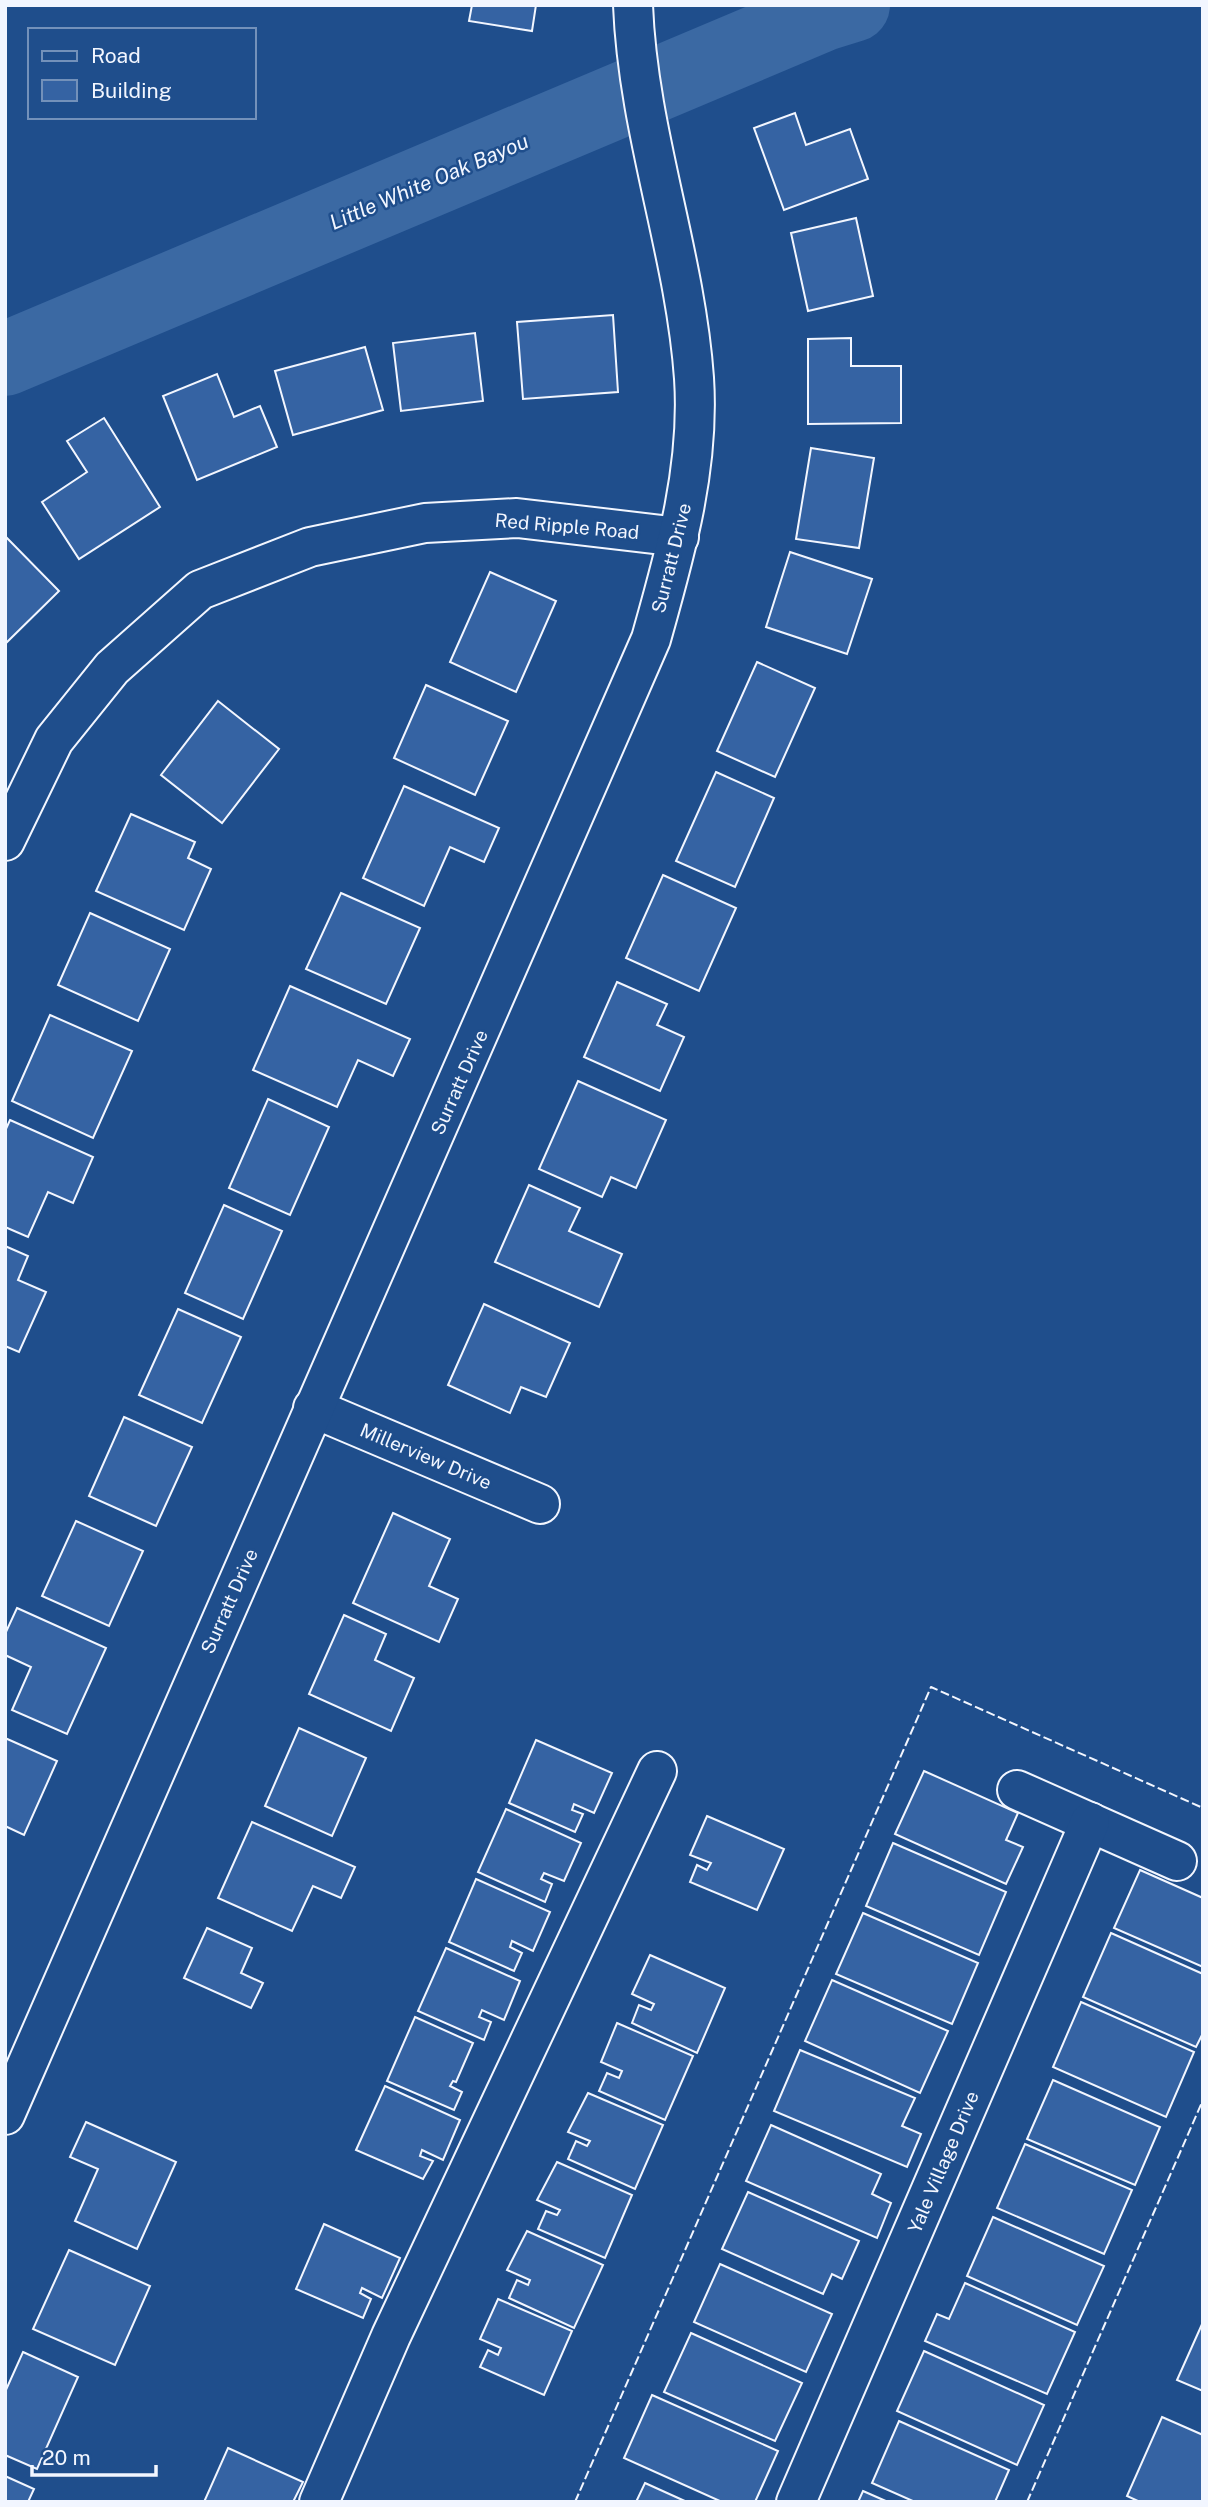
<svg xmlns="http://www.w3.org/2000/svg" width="1208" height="2507" viewBox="0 0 1208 2507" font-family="'Public Sans',sans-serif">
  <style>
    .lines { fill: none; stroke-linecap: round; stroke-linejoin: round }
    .river { stroke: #3b69a3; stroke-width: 74 }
    .building { fill: #3563a3; stroke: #f2f6ff; stroke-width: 2 }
    .minor-casing { stroke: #f2f6ff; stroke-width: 42 }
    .minor { stroke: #1f4e8c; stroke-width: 38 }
    .fence { stroke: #f2f6ff; stroke-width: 2; stroke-dasharray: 9 3.5; stroke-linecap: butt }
    .labels { text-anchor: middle; stroke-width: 5; stroke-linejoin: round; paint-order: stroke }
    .street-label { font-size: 19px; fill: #f2f6ff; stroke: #1f4e8c }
    .water-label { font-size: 21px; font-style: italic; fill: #f2f6ff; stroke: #1f4e8c }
  </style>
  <rect width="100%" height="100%" fill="#1f4e8c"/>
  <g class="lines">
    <!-- river -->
    <path class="river" d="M5 359 824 14 853 5"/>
  </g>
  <!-- building -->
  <g class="building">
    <path d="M472 5H536L532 31 469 21Z"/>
    <path d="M795 113 806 145 850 129 868 179 784 210 754 128Z"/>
    <path d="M856 218 873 296 808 311 791 233Z"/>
    <path d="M613 315 618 392 523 399 517 322Z"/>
    <path d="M475 333 483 401 401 411 393 343Z"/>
    <path d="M851 338V366H901V423L808 424V339Z"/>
    <path d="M365 347 383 410 293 435 275 371Z"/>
    <path d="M217 374 234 417 260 406 277 447 197 480 163 396Z"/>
    <path d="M104 418 160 507 79 559 42 502 87 472 67 441Z"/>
    <path d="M811 448 874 458 859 548 796 539Z"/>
    <path d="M5 536 59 591 5 644Z"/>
    <path d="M790 552 872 579 847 654 766 627Z"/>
    <path d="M490 572 556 601 516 692 450 662Z"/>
    <path d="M757 662 815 688 775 777 717 751Z"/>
    <path d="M426 685 508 721 475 795 394 758Z"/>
    <path d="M218 701 279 749 222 823 161 775Z"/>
    <path d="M716 772 774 798 735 887 676 861Z"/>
    <path d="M404 786 499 828 484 862 450 847 424 906 363 878Z"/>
    <path d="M131 814 195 842 188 858 211 869 184 930 96 891Z"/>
    <path d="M663 875 736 908 699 991 626 958Z"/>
    <path d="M341 893 420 928 386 1004 306 969Z"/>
    <path d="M90 913 170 949 138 1021 58 985Z"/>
    <path d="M617 982 667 1004 657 1025 684 1037 660 1091 584 1057Z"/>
    <path d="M290 986 410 1039 393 1076 358 1060 337 1107 253 1070Z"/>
    <path d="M50 1015 132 1051 93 1138 12 1101Z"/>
    <path d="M578 1081 666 1120 636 1188 611 1177 602 1197 539 1169Z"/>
    <path d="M268 1099 329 1127 290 1215 229 1188Z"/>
    <path d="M10 1120 93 1157 73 1203 48 1192 28 1237 5 1227V1131Z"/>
    <path d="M529 1185 580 1208 569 1231 622 1254 599 1307 495 1262Z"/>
    <path d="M224 1205 282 1231 243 1319 185 1293Z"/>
    <path d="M5 1246 28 1256 18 1280 46 1292 19 1352 5 1346Z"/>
    <path d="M484 1304 570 1343 546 1397 521 1387 510 1413 448 1385Z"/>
    <path d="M178 1309 241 1337 202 1423 139 1395Z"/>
    <path d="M124 1417 192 1447 156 1526 89 1496Z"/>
    <path d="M393 1513 450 1539 429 1586 458 1599 439 1642 353 1603Z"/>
    <path d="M76 1521 143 1551 109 1626 42 1596Z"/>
    <path d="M17 1608 106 1648 67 1734 12 1710 31 1667 5 1655V1634Z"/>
    <path d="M344 1615 386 1634 375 1660 414 1678 391 1731 309 1694Z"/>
    <path d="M299 1728 366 1758 332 1836 265 1806Z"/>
    <path d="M5 1738 57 1761 24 1835 5 1826Z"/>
    <path d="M536 1740 612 1773 594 1813 574 1804 572 1810 583 1814 575 1832 509 1803Z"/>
    <path d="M924 1771 1018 1813 1006 1840 1023 1847 1006 1884 895 1834Z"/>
    <path d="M506 1809 581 1843 564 1881 544 1873 541 1879 552 1884 545 1902 478 1872Z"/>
    <path d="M707 1816 784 1849 757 1910 690 1882 697 1865 707 1870 711 1863 690 1855Z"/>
    <path d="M252 1822 355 1867 341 1898 313 1886 292 1931 218 1898Z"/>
    <path d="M893 1843 1006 1892 979 1955 866 1906Z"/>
    <path d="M1140 1870 1203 1898V1967L1114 1928Z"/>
    <path d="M476 1879 550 1912 533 1951 512 1941 510 1947 522 1953 514 1971 449 1942Z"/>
    <path d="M863 1913 978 1963 952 2024 836 1974Z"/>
    <path d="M207 1928 252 1948 241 1973 263 1983 251 2008 184 1978Z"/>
    <path d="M1111 1933 1203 1974V2033L1196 2047 1083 1997Z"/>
    <path d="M446 1948 520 1981 504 2020 482 2010 479 2017 491 2022 484 2040 418 2011Z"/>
    <path d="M650 1955 725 1988 697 2053 632 2023 639 2005 651 2010 654 2004 632 1994Z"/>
    <path d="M832 1980 948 2031 920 2093 805 2041Z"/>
    <path d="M1081 2002 1194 2052 1166 2117 1053 2067Z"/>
    <path d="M415 2017 473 2043 456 2082 453 2081 450 2086 462 2092 454 2110 387 2081Z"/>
    <path d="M617 2023 693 2056 665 2120 599 2091 607 2073 619 2078 622 2071 601 2062Z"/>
    <path d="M800 2050 915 2098 902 2126 921 2134 907 2167 774 2111Z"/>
    <path d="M1053 2080 1160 2127 1135 2185 1027 2139Z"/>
    <path d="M385 2086 460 2120 443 2160 422 2150 420 2156 433 2161 423 2179 356 2150Z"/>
    <path d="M588 2093 663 2125 635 2189 568 2159 576 2141 587 2146 590 2141 568 2132Z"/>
    <path d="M86 2122 176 2162 137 2249 75 2221 98 2169 70 2157Z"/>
    <path d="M771 2125 881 2174 872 2194 891 2203 877 2238 746 2181Z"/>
    <path d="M1025 2144 1132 2190 1104 2254 997 2208Z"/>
    <path d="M557 2162 632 2195 605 2258 538 2229 546 2211 557 2215 560 2210 537 2200Z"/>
    <path d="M748 2192 859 2241 842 2279 832 2274 823 2294 722 2249Z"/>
    <path d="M993 2217 1104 2266 1077 2325 967 2276Z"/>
    <path d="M324 2224 400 2258 382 2298 362 2288 360 2293 371 2299 363 2318 296 2289Z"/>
    <path d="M527 2231 603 2265 574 2328 509 2298 517 2280 528 2285 530 2280 507 2270Z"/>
    <path d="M69 2250 150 2286 115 2365 33 2329Z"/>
    <path d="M720 2264 832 2314 806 2372 694 2322Z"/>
    <path d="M965 2283 1075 2332 1047 2394 925 2341 937 2314 949 2319Z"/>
    <path d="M498 2299 572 2331 544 2395 480 2367 488 2350 498 2355 501 2348 480 2339Z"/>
    <path d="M1203 2322V2391L1177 2380Z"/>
    <path d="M691 2333 802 2383 775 2441 664 2392Z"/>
    <path d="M924 2351 1044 2405 1017 2465 897 2411Z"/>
    <path d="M23 2352 78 2377 37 2469 5 2455V2392Z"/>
    <path d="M652 2395 778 2451 755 2502H722L624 2458Z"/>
    <path d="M1162 2417 1203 2435V2502H1140L1127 2496Z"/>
    <path d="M899 2421 1009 2470 995 2502H915L872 2483Z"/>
    <path d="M228 2448 303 2482 293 2502H204Z"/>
    <path d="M5 2476 34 2489 28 2502H5Z"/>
    <path d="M645 2483 687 2502H636Z"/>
    <path d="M863 2491 888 2502H858Z"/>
  </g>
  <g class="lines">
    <defs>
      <g id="minor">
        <path d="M5 841 54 740 112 668 200 590 310 547 425 523 517 518 679 537"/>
        <path d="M313 1408 540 1504"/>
        <path d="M1017 1790 1177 1861"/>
        <path d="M5 2115 651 639C675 554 700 468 694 378 685 252 638 133 633 5"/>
        <path d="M319 2502 391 2336 657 1771"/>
        <path d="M796 2502 1090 1822"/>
      </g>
    </defs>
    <!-- minor casing -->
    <use href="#minor" class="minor-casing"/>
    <!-- minor -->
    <use href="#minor" class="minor"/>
    <!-- fence -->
    <g class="fence">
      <path d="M575 2502 931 1687 1203 1808"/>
      <path d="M1027 2502 1203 2100"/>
    </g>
  </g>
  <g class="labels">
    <!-- street labels -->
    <g class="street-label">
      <text transform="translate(567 526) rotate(5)" y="7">Red Ripple Road</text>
      <text transform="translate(671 558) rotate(-76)" y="7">Surratt Drive</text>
      <text transform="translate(459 1082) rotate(-66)" y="7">Surratt Drive</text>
      <text transform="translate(426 1456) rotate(23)" y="7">Millerview Drive</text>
      <text transform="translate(229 1601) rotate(-66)" y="7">Surratt Drive</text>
      <text transform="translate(943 2162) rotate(-67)" y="7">Yale Village Drive</text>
    </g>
    <!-- water labels -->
    <g class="water-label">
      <text transform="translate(429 182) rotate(-23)" y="7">Little White Oak Bayou</text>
    </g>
  </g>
  <!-- border -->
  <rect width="1208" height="2507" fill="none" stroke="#f2f6ff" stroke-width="14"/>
  <!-- legend -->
  <rect x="28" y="28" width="228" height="91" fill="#1f4e8c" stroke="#7391ba" stroke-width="2"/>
  <rect x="42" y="51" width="35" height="10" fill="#1f4e8c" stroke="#7391ba" stroke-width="2"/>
  <text x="91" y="63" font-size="21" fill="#f2f6ff">Road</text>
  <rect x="42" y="80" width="35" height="21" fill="#3563a3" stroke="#7391ba" stroke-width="2"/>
  <text x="91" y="98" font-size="21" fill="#f2f6ff">Building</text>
  <!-- scale -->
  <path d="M32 2465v10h124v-10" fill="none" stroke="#f2f6ff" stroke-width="3.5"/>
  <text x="42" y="2465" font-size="21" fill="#f2f6ff" stroke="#1f4e8c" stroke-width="5" paint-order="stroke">20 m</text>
</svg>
